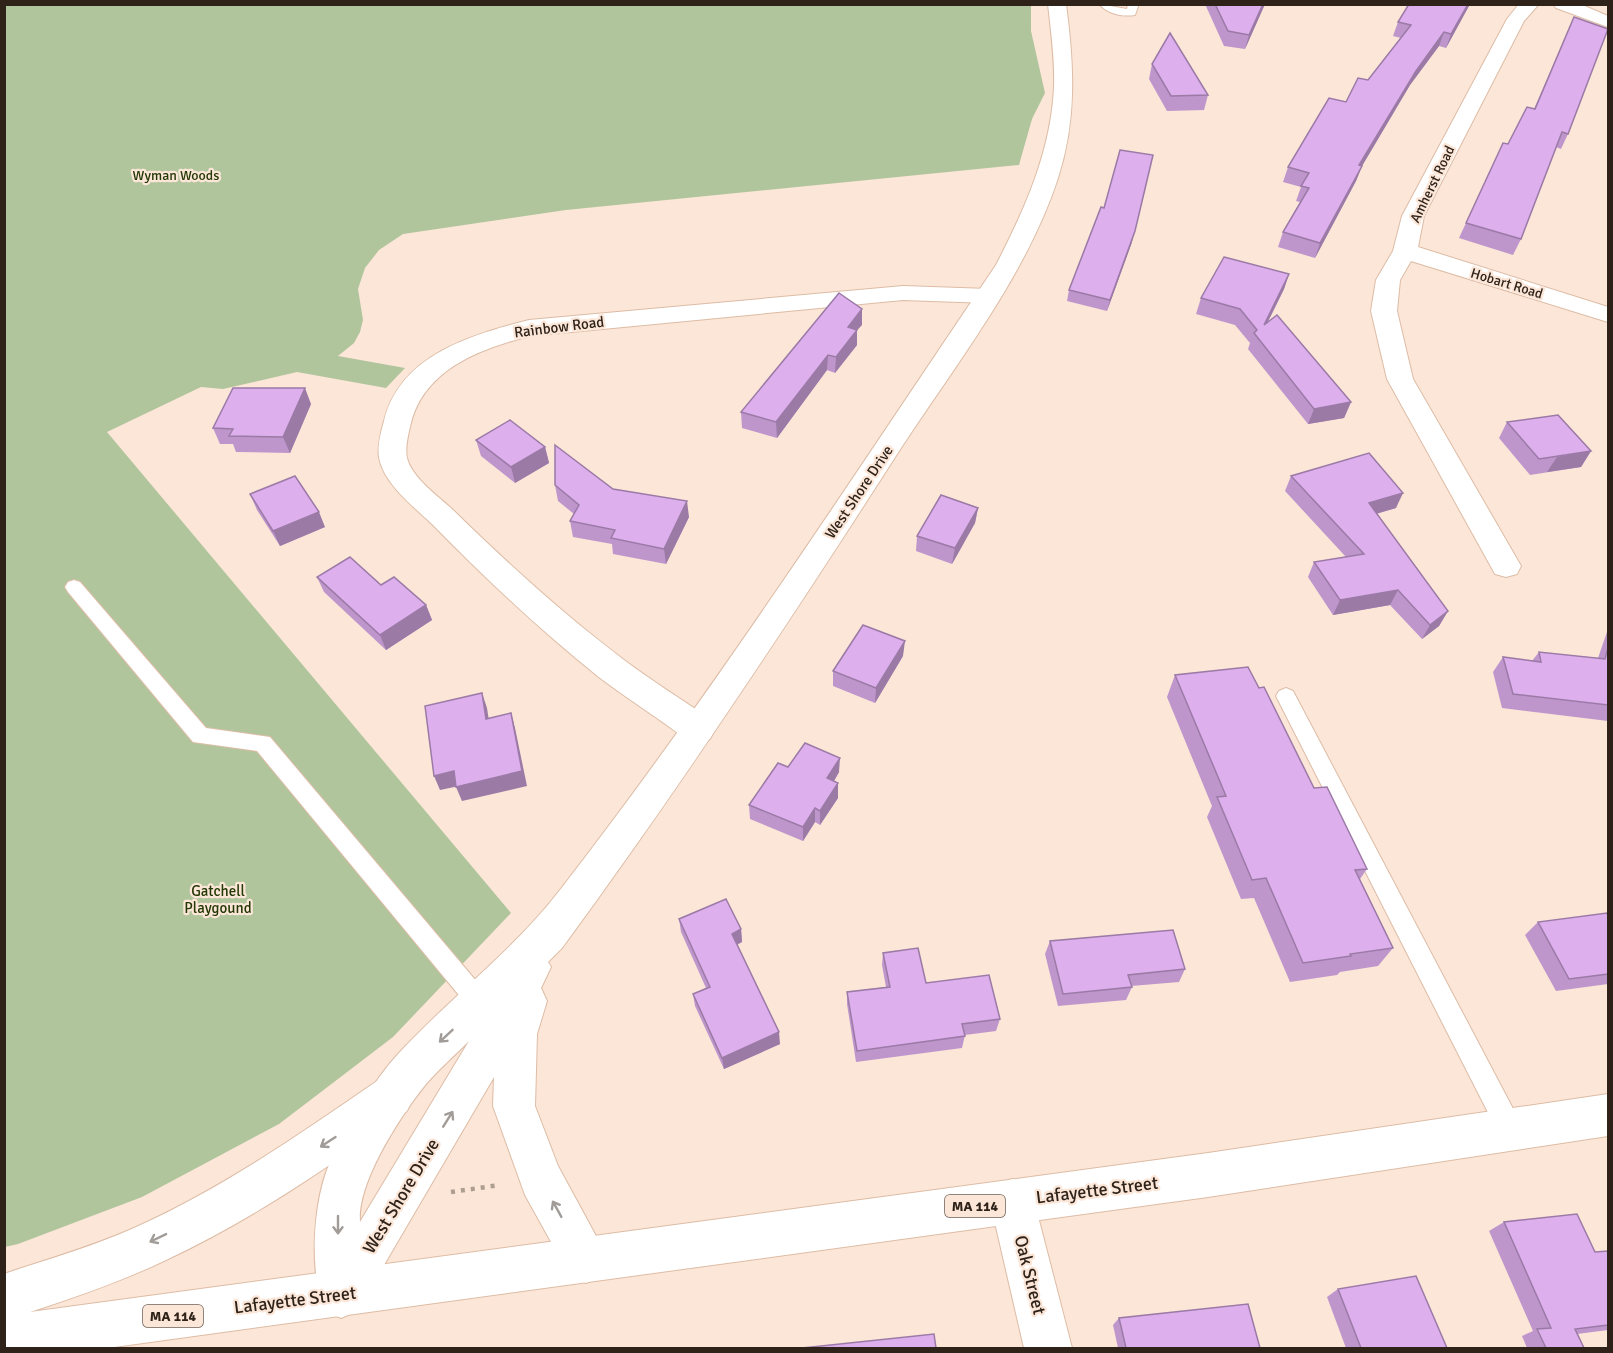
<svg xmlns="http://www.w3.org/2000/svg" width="1613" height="1353" viewBox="0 0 1613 1353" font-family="Signika,sans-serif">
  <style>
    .green { fill: #b1c59d }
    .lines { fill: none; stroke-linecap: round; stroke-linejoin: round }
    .service-casing { stroke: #ddbca5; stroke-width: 2 }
    .minor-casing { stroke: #ddbca5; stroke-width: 2 }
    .secondary-casing { stroke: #ddbca5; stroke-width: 2 }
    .primary-casing { stroke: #ddbca5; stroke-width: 2 }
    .path { stroke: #ae9d91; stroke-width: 4.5; stroke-dasharray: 4 6; stroke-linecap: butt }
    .service { fill: #fff; fill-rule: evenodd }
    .minor { fill: #fff; fill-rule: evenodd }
    .secondary { fill: #fff; fill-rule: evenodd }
    .primary { fill: #fff; fill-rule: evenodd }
    .wall { fill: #be96cc }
    .shaded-wall { fill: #9b7aa6 }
    .building { fill: #ddafed; stroke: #9b7aa6; stroke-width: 1.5 }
    .oneway { stroke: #a19c98 }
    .labels { text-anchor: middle; stroke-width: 4.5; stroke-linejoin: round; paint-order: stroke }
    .far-park-label { font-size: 14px; fill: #233805; stroke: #fbe6d8 }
    .far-street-label { font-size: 14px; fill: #2e2219; stroke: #fbe6d8 }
    .shield { fill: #fbe6d8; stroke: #6c5d52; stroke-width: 1.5 }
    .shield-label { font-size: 14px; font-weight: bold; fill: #2e2219 }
    .street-label { font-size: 15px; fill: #2e2219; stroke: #fbe6d8 }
    .park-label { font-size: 15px; fill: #233805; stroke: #fbe6d8 }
    .near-street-label { font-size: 18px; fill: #2e2219; stroke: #fbe6d8 }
  </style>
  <rect width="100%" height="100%" fill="#fbe6d8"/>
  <!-- green -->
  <path class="green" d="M5 5H1031V31L1045 93 1032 119 1019 165 566 210 403 234 379 250 365 268 358 289 363 320 360 332 354 343 338 356 405 368 386 388 297 372 223 389 201 387 107 432 511 913 393 1037 279 1124 142 1197 18 1244 5 1247Z"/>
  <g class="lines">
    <defs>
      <g id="service">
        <path d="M1099 4 1127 9 1128 4H1139L1135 15C1122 17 1108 14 1099 4Z"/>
        <path d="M74 580 80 582 206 728 270 737 488 995 492 1003 488 1011 480 1014 472 1011 257 751 193 742 68 592 65 587 68 582Z"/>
        <path d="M1286 688 1293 691 1519 1120 1523 1129 1519 1138 1510 1142 1501 1138 1276 696 1279 691Z"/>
      </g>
      <g id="minor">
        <path d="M1519 4H1539L1524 21 1424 216 1418 247 1608 307V322L1411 261 1400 280 1397 311 1413 379 1521 566 1517 574 1506 577 1495 574 1387 379 1371 311 1376 280 1393 251 1402 216 1507 19Z"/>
        <path d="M1553 4H1580L1608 16V27L1556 8Z"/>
        <path d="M903 286 989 289 998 291 1001 296 998 301 989 303 903 300 530 336C479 349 422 370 410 427 408 435 405 449 407 458 412 478 438 496 452 509 506 562 563 614 624 660 652 681 681 699 710 719L715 729 710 739 698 743 686 739C658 718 628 699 600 678 541 631 485 578 432 524 414 507 383 483 379 457 377 446 381 432 384 421 400 355 471 335 529 320Z"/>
        <path d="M1012 1179 1028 1185 1034 1201 1072 1348H1024L990 1201 996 1185Z"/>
      </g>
      <path id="secondary" d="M1048 4H1066C1074 65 1077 119 1058 178 1027 274 956 364 901 448 792 618 681 786 562 948L548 962 551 967 541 988 547 1001 537 1034 535 1106 558 1166 609 1260 602 1276 586 1283 570 1276 525 1195 493 1106 494 1077 357 1311 341 1318 325 1311C308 1271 313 1195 333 1156 351 1121 372 1082 399 1053 451 997 513 951 560 890 716 689 854 475 996 265 1025 209 1051 151 1054 87 1055 60 1051 32 1048 4ZM469 1041 360 1222C357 1182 401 1115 426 1084 439 1069 455 1055 469 1041Z"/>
      <path id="primary" d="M392 1075 407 1081 413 1096 407 1111C330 1166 252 1220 166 1260 122 1281 76 1297 30 1312L1208 1153 1608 1094V1136L1208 1197 107 1348H4V1274C48 1259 92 1247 134 1228 221 1189 299 1135 377 1081Z"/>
    </defs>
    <!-- service casing -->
    <use href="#service" class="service-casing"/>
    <!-- minor casing -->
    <use href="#minor" class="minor-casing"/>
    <!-- secondary casing -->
    <use href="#secondary" class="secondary-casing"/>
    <!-- primary casing -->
    <use href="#primary" class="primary-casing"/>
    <!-- path -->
    <path class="path" d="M451 1192 500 1185"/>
    <!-- service -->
    <use href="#service" class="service"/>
    <!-- minor -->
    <use href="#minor" class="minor"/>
    <!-- secondary -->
    <use href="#secondary" class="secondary"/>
    <!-- primary -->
    <use href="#primary" class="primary"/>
  </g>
  <!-- wall -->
  <g class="wall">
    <path d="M1205 4H1265L1245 49 1224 46Z"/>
    <path d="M1409 4H1470L1446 48 1439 46 1410 85 1362 166 1356 181 1315 258 1278 247 1283 232 1300 202 1296 201 1301 187 1283 182 1288 167 1346 102 1368 80 1401 38 1393 36 1398 22Z"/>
    <path d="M1574 17 1568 134 1561 149 1556 147 1521 239 1513 255 1459 238 1503 143 1508 144 1534 109Z"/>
    <path d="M1152 64 1208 95 1204 110 1167 111 1149 79Z"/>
    <path d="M1132 242 1107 311 1067 301 1069 290Z"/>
    <path d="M1289 274 1284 289 1268 322 1351 402 1344 418 1308 424 1248 349 1250 343 1235 325 1196 314 1201 298Z"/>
    <path d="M862 325 857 330V345L835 373 827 370 777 438 742 428 741 412Z"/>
    <path d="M311 404 290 453 236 452 233 444H220L213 428Z"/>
    <path d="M1507 422 1591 451 1581 467 1530 475 1499 438Z"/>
    <path d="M476 440 545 447 549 463 515 483 481 456Z"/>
    <path d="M1291 476 1396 508 1376 514 1448 611 1439 626 1422 639 1390 605 1333 615 1308 577 1314 562 1346 557 1285 491Z"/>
    <path d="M555 485 613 489 689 517 666 564 613 554 612 544 573 537 570 521 574 514 558 501Z"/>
    <path d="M250 494 325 527 280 546 257 510Z"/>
    <path d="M978 508 975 523 952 564 916 551 917 536Z"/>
    <path d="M317 577 381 585 426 605 432 620 386 650 324 592Z"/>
    <path d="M1608 629V721L1502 708 1493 672 1503 657 1532 661 1539 652 1598 658Z"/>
    <path d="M903 656 875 703 833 686V671Z"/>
    <path d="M1175 675 1259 688 1314 788 1367 869 1360 879 1393 948 1378 966 1340 972 1337 975 1290 982 1254 898 1241 899 1207 817 1212 806 1167 697Z"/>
    <path d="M788 767 839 772 834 781 838 783V798L820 825 815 822 803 841 750 819 749 805Z"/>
    <path d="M1608 916V984L1556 991 1525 935 1538 922Z"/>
    <path d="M679 919 741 929 742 942 737 945 780 1044 724 1069 695 1006 693 994 706 988 681 932Z"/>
    <path d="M1050 941 1185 969 1179 982 1131 986 1132 987 1126 1000 1058 1006 1045 954Z"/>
    <path d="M883 953 926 983 1000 1019 996 1031 965 1035 962 1048 856 1062 847 1004V992L886 987 882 965Z"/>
    <path d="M1504 1222 1595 1252 1608 1251V1330L1577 1334 1584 1348H1527L1522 1336 1533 1331 1489 1231Z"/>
    <path d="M1338 1289 1447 1348H1346L1327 1297Z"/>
    <path d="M1119 1318 1260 1348H1118L1113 1325Z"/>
  </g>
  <!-- shaded-wall -->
  <g class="shaded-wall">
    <path d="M1263 4H1265L1245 49 1249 35Z"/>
    <path d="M1468 4H1470L1446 48 1451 34Z"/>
    <path d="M1444 32 1439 46 1410 85 1362 166 1356 181 1315 258 1320 243 1359 165 1416 71Z"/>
    <path d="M1153 155 1132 242 1107 311 1110 300Z"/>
    <path d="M1289 274 1284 289 1258 341 1264 325Z"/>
    <path d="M862 309V325L857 330V345L835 373 836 357 848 327Z"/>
    <path d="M828 355 827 370 777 438 776 422Z"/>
    <path d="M305 388 311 404 290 453 283 437Z"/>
    <path d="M1351 402 1344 418 1308 424 1314 409Z"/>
    <path d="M545 447 549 463 515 483 511 467Z"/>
    <path d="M1591 451 1581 467 1547 472 1557 457Z"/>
    <path d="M1403 493 1396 508 1361 518 1369 503Z"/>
    <path d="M687 501 689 517 666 564 664 549Z"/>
    <path d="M978 508 975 523 952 564 955 548Z"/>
    <path d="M319 512 325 527 280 546 273 531Z"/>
    <path d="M1398 590 1390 605 1333 615 1340 600Z"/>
    <path d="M426 605 432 620 386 650 380 635Z"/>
    <path d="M1448 611 1439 626 1422 639 1430 625Z"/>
    <path d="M905 641 903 656 875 703 876 688Z"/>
    <path d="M482 693 487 708 491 734 486 719Z"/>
    <path d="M511 713 515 728 527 786 462 801 456 787Z"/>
    <path d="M840 758 839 772 827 793V778Z"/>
    <path d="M454 771 459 786 440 790 434 776Z"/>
    <path d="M838 783V798L820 825V811Z"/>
    <path d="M815 808V822L803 841V827Z"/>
    <path d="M741 929 742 942 733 946 732 934Z"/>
    <path d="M779 1032 780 1044 724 1069 722 1058Z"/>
  </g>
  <!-- building -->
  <g class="building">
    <path d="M1215 4H1263L1249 35 1228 31Z"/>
    <path d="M1409 4H1468L1451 34 1444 32 1416 71 1359 165 1362 166 1320 243 1283 232 1309 188 1301 186 1309 173 1288 167 1329 98 1346 102 1358 78 1368 80 1411 25 1398 22Z"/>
    <path d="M1574 17 1608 29 1568 134 1562 132 1521 239 1466 223 1503 143 1508 144 1527 107 1535 109Z"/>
    <path d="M1170 33 1208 95 1171 96 1152 64Z"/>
    <path d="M1120 150 1153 155 1135 231 1110 300 1069 290 1101 207 1104 208Z"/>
    <path d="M1224 257 1289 274 1264 325 1277 315 1351 402 1314 409 1254 333 1257 330 1240 309 1201 298Z"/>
    <path d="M839 293 862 309 848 327 857 330 836 357 828 355 776 422 741 412Z"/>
    <path d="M233 388H305L283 437 229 436 233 429 213 428Z"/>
    <path d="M1558 415 1591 451 1539 459 1507 422Z"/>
    <path d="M510 420 545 447 511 467 476 440Z"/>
    <path d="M555 445 613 489 687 501 664 549 611 538 615 530 570 521 579 505 555 485Z"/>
    <path d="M1369 453 1403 493 1369 503 1448 611 1430 625 1398 590 1340 600 1314 562 1364 554 1291 476Z"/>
    <path d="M295 476 319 512 273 531 250 494Z"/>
    <path d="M941 495 978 508 955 548 917 536Z"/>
    <path d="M350 557 381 585 394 577 426 605 380 635 317 577Z"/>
    <path d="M863 625 905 641 876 688 833 671Z"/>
    <path d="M1608 648V705L1513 694 1503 657 1541 662 1539 652 1605 659Z"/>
    <path d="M1248 667 1259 688 1264 687 1314 788 1327 787 1367 869 1355 870 1393 948 1350 954 1351 956 1303 963 1266 878 1252 880 1217 797 1226 796 1175 675Z"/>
    <path d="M482 693 486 719 511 713 522 771 456 787 454 771 434 776 425 706Z"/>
    <path d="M805 743 840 758 827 778 838 783 820 811 815 808 803 827 749 805 778 763 788 767Z"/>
    <path d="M726 899 741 929 732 934 779 1032 722 1058 693 994 710 987 679 919Z"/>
    <path d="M1607 913 1608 916V974L1569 979 1538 922Z"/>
    <path d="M1173 930 1185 969 1128 975 1132 987 1063 994 1050 941Z"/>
    <path d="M918 948 926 983 989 975 1000 1019 962 1024 965 1036 857 1051 847 992 890 987 883 953Z"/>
    <path d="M1577 1214 1595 1252 1608 1251V1325L1575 1329 1584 1348H1546L1537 1329 1551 1328 1504 1222Z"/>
    <path d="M1416 1276 1447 1348H1361L1338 1289Z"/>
    <path d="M1248 1304 1260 1348H1126L1119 1318Z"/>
    <path d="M934 1334 936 1348H802Z"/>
  </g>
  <!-- one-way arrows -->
  <defs><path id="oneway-shaft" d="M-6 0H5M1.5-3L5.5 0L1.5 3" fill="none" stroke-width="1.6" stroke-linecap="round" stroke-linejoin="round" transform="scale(1.5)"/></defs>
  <g class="oneway">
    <use href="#oneway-shaft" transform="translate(446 1036) rotate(137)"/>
    <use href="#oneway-shaft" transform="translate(448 1119) rotate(-58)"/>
    <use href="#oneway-shaft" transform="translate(328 1142) rotate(147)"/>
    <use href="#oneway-shaft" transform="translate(557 1209) rotate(-119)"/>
    <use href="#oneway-shaft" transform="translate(338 1225) rotate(90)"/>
    <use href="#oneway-shaft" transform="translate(158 1238) rotate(154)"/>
  </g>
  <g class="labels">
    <!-- far-park labels -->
    <g class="far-park-label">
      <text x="176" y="180">Wyman Woods</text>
    </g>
    <!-- far-street labels -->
    <g class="far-street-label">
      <text transform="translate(1432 184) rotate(-64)" y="5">Amherst Road</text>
      <text transform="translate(1507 283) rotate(17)" y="5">Hobart Road</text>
    </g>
    <!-- shield labels -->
    <g class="shield">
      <rect x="945" y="1195" width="60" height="22" rx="4.5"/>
      <rect x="143" y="1305" width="60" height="22" rx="4.5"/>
    </g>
    <g class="shield-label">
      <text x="975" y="1211">MA 114</text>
      <text x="173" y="1321">MA 114</text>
    </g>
    <!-- street labels -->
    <g class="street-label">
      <text transform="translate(559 327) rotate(-7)" y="5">Rainbow Road</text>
      <text transform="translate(859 492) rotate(-56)" y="5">West Shore Drive</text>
    </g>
    <!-- park labels -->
    <g class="park-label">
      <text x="218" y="896">Gatchell<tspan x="218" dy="17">Playgound</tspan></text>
    </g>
    <!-- near-street labels -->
    <g class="near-street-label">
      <text transform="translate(1097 1190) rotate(-7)" y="6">Lafayette Street</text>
      <text transform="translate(401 1196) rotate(-59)" y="6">West Shore Drive</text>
      <text transform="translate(1030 1275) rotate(76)" y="6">Oak Street</text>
      <text transform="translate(295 1300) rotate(-7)" y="6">Lafayette Street</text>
    </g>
  </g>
  <!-- border -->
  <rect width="1613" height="1353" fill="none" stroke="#2e2219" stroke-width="12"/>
</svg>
